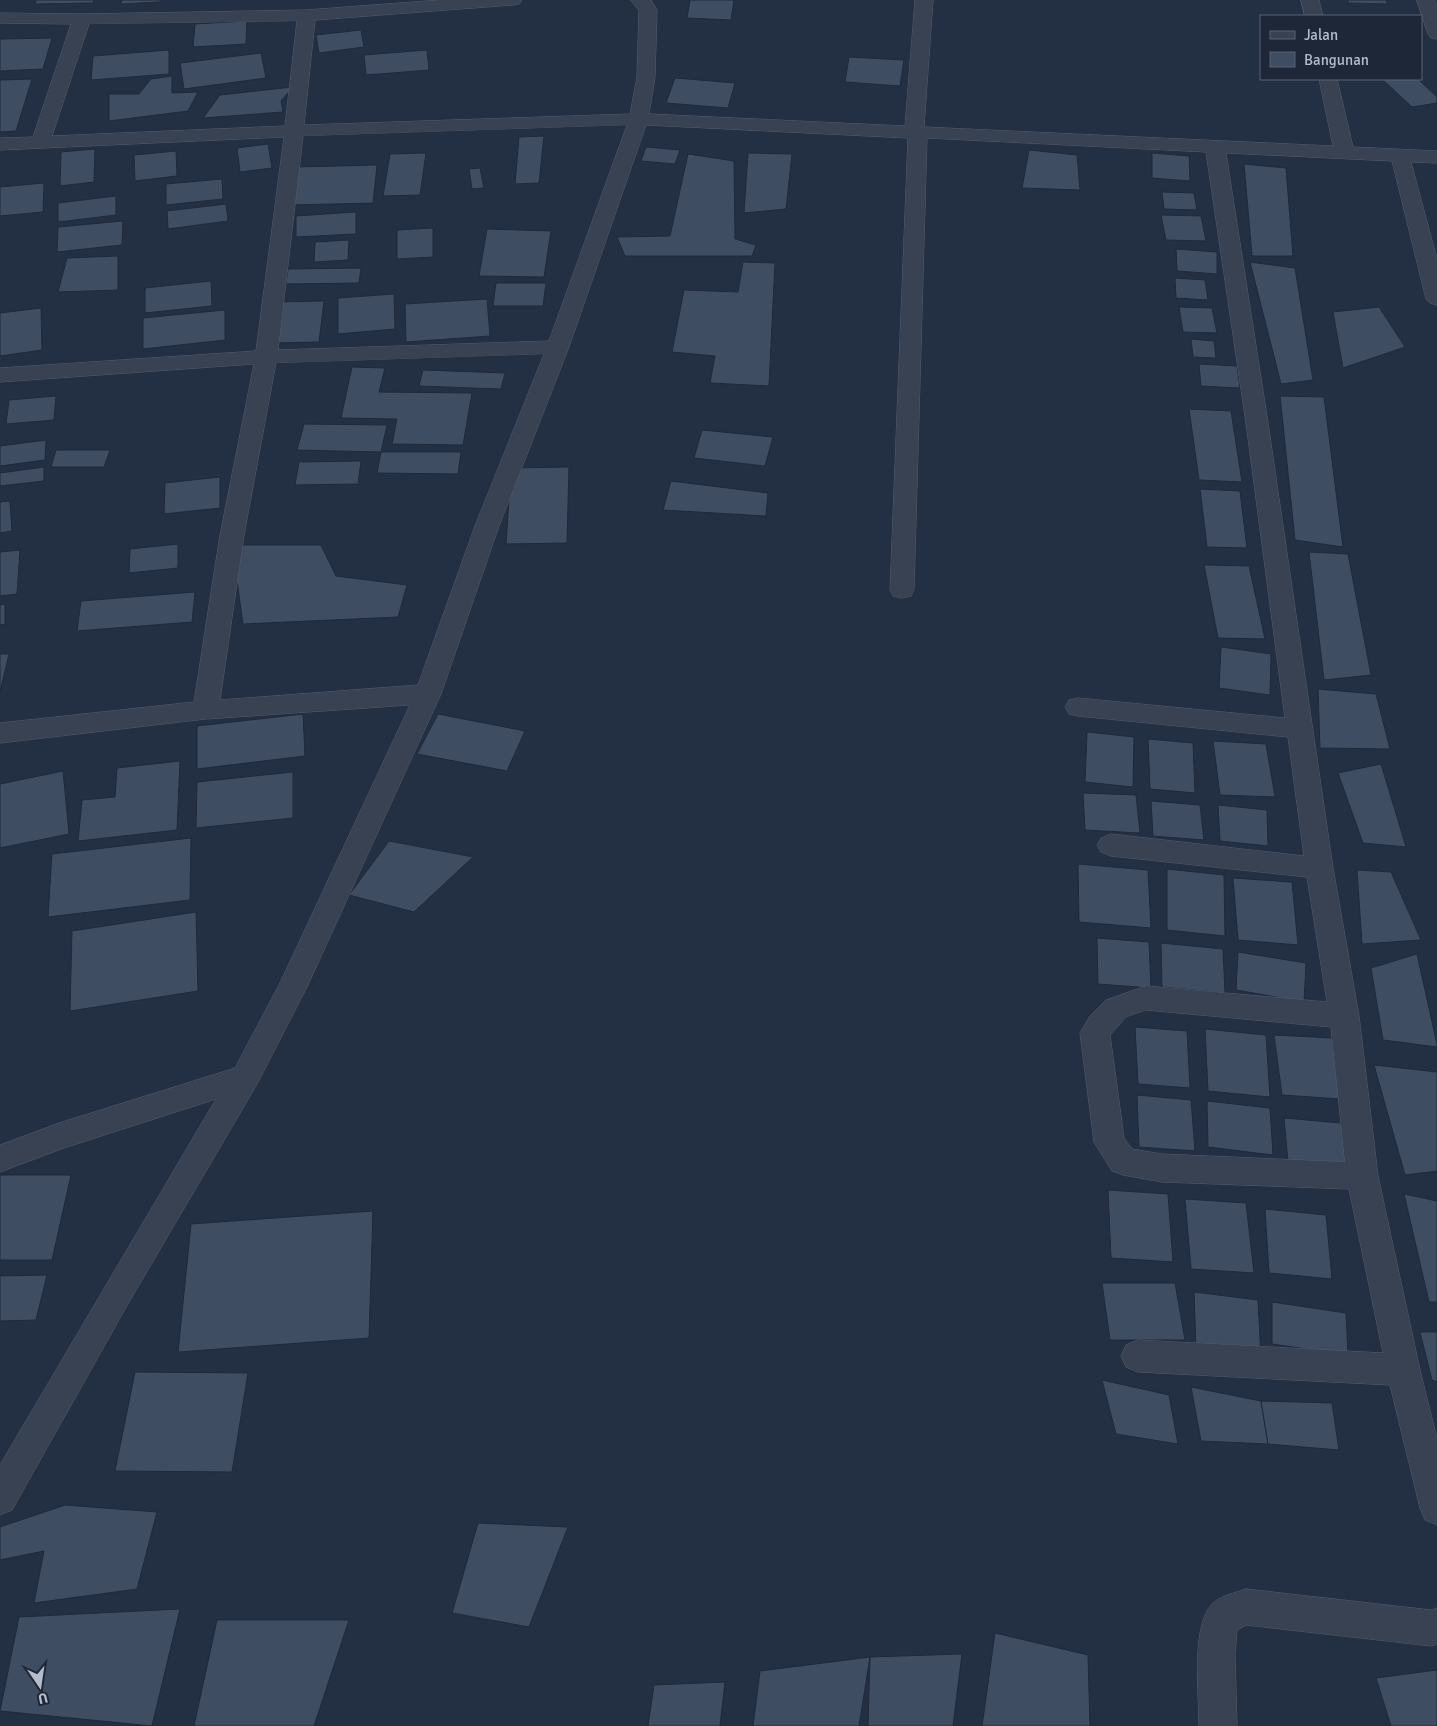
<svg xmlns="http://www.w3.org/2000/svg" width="1437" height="1726" viewBox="0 0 1437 1726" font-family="Signika,sans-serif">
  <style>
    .building { fill: #3f4d63; stroke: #1f293a }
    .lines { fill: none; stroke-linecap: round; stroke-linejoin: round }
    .minor-casing { stroke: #535d6d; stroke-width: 1 }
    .minor { fill: #384253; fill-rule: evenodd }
  </style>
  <rect width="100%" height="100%" fill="#232f43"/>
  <!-- building -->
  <g class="building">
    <path d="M36 0H94L93 3 35 4Z"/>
    <path d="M122 0H161L160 2 121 4Z"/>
    <path d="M690 0H734L731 20 687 18Z"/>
    <path d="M1348 0H1386L1388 4 1348 3Z"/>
    <path d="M247 21 246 44 193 47 195 24Z"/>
    <path d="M361 30 364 47 319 53 316 35Z"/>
    <path d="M52 38 43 69 0 71V39Z"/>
    <path d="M169 50V74L91 80 93 56Z"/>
    <path d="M427 50 429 70 366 75 364 55Z"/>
    <path d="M261 53 266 78 184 89 180 63Z"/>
    <path d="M849 57 904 60 900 86 845 82Z"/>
    <path d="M172 76V93L198 92 188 111 109 121V94H139L151 79Z"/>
    <path d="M675 78 735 83 728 108 666 103Z"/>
    <path d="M32 79 16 131 0 132V80Z"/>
    <path d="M1382 79H1418L1437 97V103L1412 107Z"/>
    <path d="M293 87 281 101 283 112 203 118 220 95Z"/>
    <path d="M544 136 539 183 515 184 519 137Z"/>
    <path d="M268 144 272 168 240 172 237 148Z"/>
    <path d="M646 147 680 150 675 164 641 161Z"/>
    <path d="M95 149 94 182 60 186 61 152Z"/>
    <path d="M1029 150 1077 155 1080 190 1022 188Z"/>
    <path d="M176 151 177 176 135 181 134 155Z"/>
    <path d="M426 153 420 195 383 196 390 154Z"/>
    <path d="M748 153 792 154 786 209 744 213Z"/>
    <path d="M1152 153 1189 156 1190 181 1152 178Z"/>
    <path d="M688 154 734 161 735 239 756 245 752 256H625L617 237 670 236Z"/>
    <path d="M1244 164 1286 168 1293 256H1252Z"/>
    <path d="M377 165 373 203 291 205 297 167Z"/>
    <path d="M480 168 484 188 472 189 469 169Z"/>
    <path d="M222 179 223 199 166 205V184Z"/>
    <path d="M44 183 43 212 0 216V187Z"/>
    <path d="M1162 192 1194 193 1197 210 1164 209Z"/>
    <path d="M116 196V215L58 222V203Z"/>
    <path d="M226 204 228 221 168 229 167 211Z"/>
    <path d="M356 212V234L296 237V216Z"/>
    <path d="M1161 215 1201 216 1206 241 1166 240Z"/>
    <path d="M123 221 122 245 57 252 58 227Z"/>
    <path d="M433 228V257L397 259V230Z"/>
    <path d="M487 229 551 231 544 277 479 276Z"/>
    <path d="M349 240 348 260 314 262 315 242Z"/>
    <path d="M1176 249 1217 252V274L1177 271Z"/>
    <path d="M118 256V290L58 292 67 258Z"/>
    <path d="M743 262 775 263 769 386 710 383 715 356 672 352 684 290 738 292Z"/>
    <path d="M1250 262 1295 268 1313 380 1281 384Z"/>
    <path d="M361 268 359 283 286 284 288 269Z"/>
    <path d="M1175 278 1205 280 1208 300 1176 298Z"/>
    <path d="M211 281 212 306 145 313V288Z"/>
    <path d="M496 283H546L543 306H493Z"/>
    <path d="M394 294 395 329 338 334V298Z"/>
    <path d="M487 299 490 336 406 342 405 304Z"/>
    <path d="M324 301 319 342 271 343 278 302Z"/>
    <path d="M1179 307 1212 308 1217 333 1183 332Z"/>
    <path d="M1379 307 1405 347 1343 368 1333 312Z"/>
    <path d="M41 308 42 350 0 356V313Z"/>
    <path d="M225 310V340L143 349V318Z"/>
    <path d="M1191 339 1214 341 1216 358 1193 357Z"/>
    <path d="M1199 364 1237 366 1240 388 1201 386Z"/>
    <path d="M352 367 385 368 379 392 472 393 463 445 392 444 397 419 341 418Z"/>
    <path d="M423 370 505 373 501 389 419 386Z"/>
    <path d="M56 396 54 420 6 424 9 400Z"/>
    <path d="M1280 396 1324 397 1343 547 1295 540Z"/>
    <path d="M1189 409 1231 411 1242 482 1199 480Z"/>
    <path d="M304 424 387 425 381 452 297 450Z"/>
    <path d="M702 430 773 437 765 466 694 458Z"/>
    <path d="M46 440 45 460 0 466V446Z"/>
    <path d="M56 450H110L104 467H51Z"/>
    <path d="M381 452H461L458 474 377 473Z"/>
    <path d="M361 461 358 484 295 485 299 462Z"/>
    <path d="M44 467V481L0 486V473Z"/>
    <path d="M569 467 567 543 506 544 511 468Z"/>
    <path d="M220 477V508L164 514 165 483Z"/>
    <path d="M671 481 768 493 766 516 663 510Z"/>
    <path d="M1200 489 1240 491 1247 548 1207 547Z"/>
    <path d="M10 501 12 531 0 533V502Z"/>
    <path d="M178 544V568L129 573 130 549Z"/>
    <path d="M232 545H321L336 576 407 585 398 617 243 624Z"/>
    <path d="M20 550 17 594 0 596V552Z"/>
    <path d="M1309 552 1348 554 1371 675 1324 680Z"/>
    <path d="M1204 565 1249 566 1265 639 1218 638Z"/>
    <path d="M195 592 192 622 77 631 81 601Z"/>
    <path d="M5 604V624L0 625V605Z"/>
    <path d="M1221 647 1271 654 1270 695 1219 688Z"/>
    <path d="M0 654H9L0 692Z"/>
    <path d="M1318 689 1376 694 1390 749 1320 748Z"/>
    <path d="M303 714 305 756 197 769V726Z"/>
    <path d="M438 714 525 731 507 771 417 754Z"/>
    <path d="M1087 732 1134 737 1133 787 1085 782Z"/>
    <path d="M1148 739 1193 743 1195 793 1150 789Z"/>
    <path d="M1213 741 1266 744 1275 797 1220 795Z"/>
    <path d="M180 761 177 830 78 841 82 800 115 797 117 768Z"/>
    <path d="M1381 764 1406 847 1363 843 1338 773Z"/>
    <path d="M63 771 69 834 0 848V784Z"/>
    <path d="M293 772V818L196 828 197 782Z"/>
    <path d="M1083 793 1136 795 1140 833 1085 830Z"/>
    <path d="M1151 801 1200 805 1204 840 1153 836Z"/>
    <path d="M1218 805 1267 810 1268 846 1220 841Z"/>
    <path d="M191 838 190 900 48 917 52 854Z"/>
    <path d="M389 841 473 857 414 912 349 895Z"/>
    <path d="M1078 864 1148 870 1151 928 1079 922Z"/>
    <path d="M1167 869 1224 875 1225 936 1167 930Z"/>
    <path d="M1357 870 1391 872 1421 940 1362 944Z"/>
    <path d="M1233 878 1292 882 1298 945 1238 940Z"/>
    <path d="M196 912 198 991 70 1011 72 931Z"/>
    <path d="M1097 938 1149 942 1151 988 1098 984Z"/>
    <path d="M1161 943 1223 949 1225 993 1162 987Z"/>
    <path d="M1238 952 1306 963 1304 1002 1236 990Z"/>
    <path d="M1417 954 1437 1044V1047L1383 1040 1371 968Z"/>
    <path d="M1135 1027 1187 1031 1190 1088 1138 1084Z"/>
    <path d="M1205 1029 1266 1035 1270 1097 1208 1091Z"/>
    <path d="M1274 1035 1332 1038 1341 1099 1282 1095Z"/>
    <path d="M1374 1065 1437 1072V1171L1405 1175Z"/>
    <path d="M1137 1095 1191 1100 1195 1151 1139 1147Z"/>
    <path d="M1207 1101 1270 1108 1273 1155 1208 1147Z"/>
    <path d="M1284 1118 1341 1123 1347 1167 1288 1162Z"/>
    <path d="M0 1175H71L52 1260H0Z"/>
    <path d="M1108 1190 1168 1194 1173 1262 1111 1258Z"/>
    <path d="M1404 1194 1437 1201V1302H1429Z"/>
    <path d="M1185 1199 1246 1203 1254 1273 1191 1269Z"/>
    <path d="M1265 1209 1326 1215 1332 1279 1269 1273Z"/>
    <path d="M373 1211 369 1338 178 1352 191 1224Z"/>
    <path d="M47 1275 36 1320 0 1321V1276Z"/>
    <path d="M1102 1283H1175L1185 1340H1110Z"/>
    <path d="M1194 1292 1258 1300 1261 1357 1196 1349Z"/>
    <path d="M1272 1302 1346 1313 1348 1355 1272 1344Z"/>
    <path d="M1420 1332H1437V1382L1432 1380Z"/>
    <path d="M135 1372 248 1373 232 1472 115 1471Z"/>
    <path d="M1102 1380 1169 1395 1178 1444 1116 1434Z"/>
    <path d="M1191 1387 1261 1401 1268 1444 1201 1441Z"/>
    <path d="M1261 1401 1332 1403 1339 1450 1268 1444Z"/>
    <path d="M65 1505 157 1512 137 1589 34 1603 44 1551 0 1560V1527Z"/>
    <path d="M478 1523 568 1527 529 1627 452 1613Z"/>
    <path d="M180 1609 152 1726 0 1711 19 1617Z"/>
    <path d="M217 1620H349L314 1726H194Z"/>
    <path d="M995 1633 1088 1655 1090 1726H982Z"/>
    <path d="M962 1654 953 1726H868L870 1657Z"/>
    <path d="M870 1657 859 1726H753L760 1671Z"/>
    <path d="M1437 1670V1726H1391L1376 1678Z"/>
    <path d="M725 1682 720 1726H648L654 1685Z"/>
  </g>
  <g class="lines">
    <defs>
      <g id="minor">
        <path d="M440 0H522L519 4 513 5 315 20 304 125 630 114 637 77 639 10 630 0H651L657 10 655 77 649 114 905 126 915 0H933L924 127 1333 146 1319 79H1337L1353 147 1437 151V163L1411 162 1437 259V305L1430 303 1426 299 1392 161 1226 153 1268 423 1333 868 1359 1016 1378 1176 1420 1370 1437 1439V1525L1425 1520 1420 1508 1390 1385 1138 1372 1126 1367 1121 1356 1126 1345 1138 1340 1383 1353 1349 1189 1162 1182 1123 1175 1112 1171 1094 1142 1080 1033 1090 1016 1106 1000 1146 986 1327 1002 1307 877 1111 856 1101 852 1097 845 1101 838 1111 834 1304 856 1288 737 1078 716 1069 714 1065 707 1069 700 1078 698 1285 718 1246 423 1206 152 927 138 914 590 911 596 902 598 893 596 890 590 908 138 646 125 569 347 499 526 441 694 307 987 256 1086 129 1302 12 1510 0 1515V1465L216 1099 64 1148 0 1172V1145L59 1123 235 1068 280 983 410 705 206 719 0 743V723L194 702 220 535 254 364 0 382V368L256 351 284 137 0 150V138L33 137 71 24 0 23V13L82 14 306 10ZM297 21 285 126 52 136 89 24ZM627 125 549 341 278 350 303 136ZM544 354 475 526 418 685 220 700 244 535 276 363ZM1146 1010 1331 1027 1345 1162 1162 1154 1132 1149 1124 1138 1110 1035 1126 1017Z"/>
        <path d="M1301 0H1319L1323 16H1305Z"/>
        <path d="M1417 0H1435L1437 7V39L1431 38 1428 34Z"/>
        <path d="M1246 1589 1431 1610 1437 1608V1644L1431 1646 1246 1625 1237 1630 1235 1655 1237 1726H1199C1199 1696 1191 1628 1211 1605 1219 1596 1235 1593 1246 1589Z"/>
      </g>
    </defs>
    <!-- minor casing -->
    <use href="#minor" class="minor-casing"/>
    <!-- minor -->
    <use href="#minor" class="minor"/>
  </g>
  <!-- legend -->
  <rect x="1260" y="15" width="162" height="65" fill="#1d2738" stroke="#5a6374"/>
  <rect x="1270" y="31" width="25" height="8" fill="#384253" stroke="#5a6374"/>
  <text x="1304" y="40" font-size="15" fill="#b5bdcd">Jalan</text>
  <rect x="1270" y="52" width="25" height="15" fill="#3f4d63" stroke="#5a6374"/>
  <text x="1304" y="65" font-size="15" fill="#b5bdcd">Bangunan</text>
  <!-- north arrow -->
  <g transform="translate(40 1686) rotate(167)" stroke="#1d2738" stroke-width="4" paint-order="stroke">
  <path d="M0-4L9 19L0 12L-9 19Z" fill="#b5bdcd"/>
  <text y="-8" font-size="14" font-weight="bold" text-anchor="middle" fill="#b5bdcd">U</text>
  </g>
</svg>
